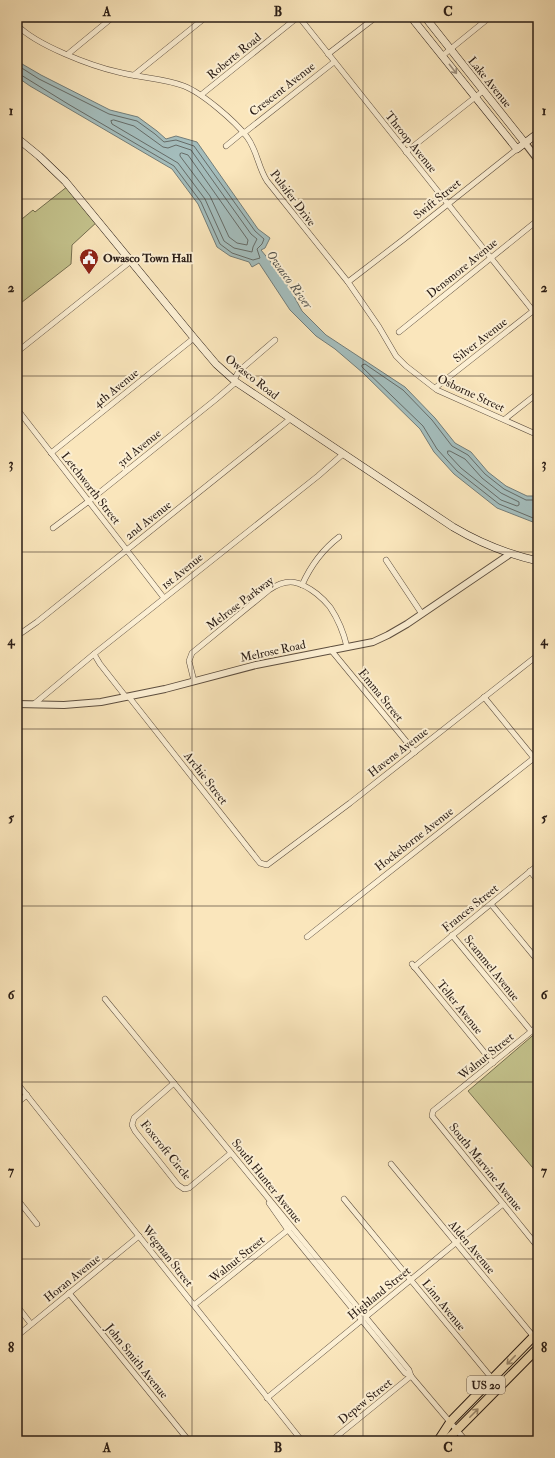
<svg xmlns="http://www.w3.org/2000/svg" width="555" height="1458" viewBox="0 0 555 1458" font-family="'IM FELL Double Pica',serif">
  <style>
    .green { fill: #c4c38d; stroke: #767051 }
    .water { fill: #a4bdbc; stroke: #737d79 }
    .lines { fill: none; stroke-linecap: round; stroke-linejoin: round }
    .shore { stroke: #666c68; stroke-width: 1 }
    .minor-casing { stroke: #5d4e3f; stroke-width: 6 }
    .tertiary-casing { stroke: #5d4e3f; stroke-width: 8 }
    .secondary-casing { stroke: #291c15; stroke-width: 8 }
    .trunk-casing { stroke: #291c15; stroke-width: 10 }
    .minor { stroke: #fcefd3; stroke-width: 5 }
    .tertiary { stroke: #fcefd3; stroke-width: 6 }
    .secondary { stroke: #fcefd3; stroke-width: 7 }
    .trunk { stroke: #fae6bc; stroke-width: 8 }
    .oneway { stroke: #9d907e }
    .oneway2 { stroke: #9c8b71 }
    .grid { fill: none; stroke: #291c15; stroke-width: 1; stroke-opacity: 0.55 }
    .labels { text-anchor: middle; stroke-width: 4; stroke-linejoin: round; paint-order: stroke }
    .shield { fill: #fcefd3; stroke: #685b4e; stroke-width: 1 }
    .shield-label { font-size: 11px; font-weight: bold; fill: #291c15 }
    .street-label { font-size: 12px; fill: #291c15; stroke: #fcefd3 }
    .poi-label { font-size: 12px; font-weight: bold; fill: #291c15; stroke: #fcefd3; text-anchor: start }
    .water-label { font-size: 13px; font-style: italic; fill: #54544f; stroke: #fcefd3 }
    .neatline { fill: none; stroke: #291c15; stroke-width: 1.5 }
    .grid-label { font-size: 13px; text-anchor: middle; font-weight: bold; fill: #291c15 }
  </style>
  <rect width="100%" height="100%" fill="#fae6bc"/>
  <filter id="stains"><feTurbulence type="fractalNoise" baseFrequency=".005" numOctaves="4"/><feColorMatrix values="0 0 0 0 .2 0 0 0 0 .09 0 0 0 0 .02 0 0 0 .5 -.17"/></filter>
  <radialGradient id="worn" r=".72"><stop offset=".6" stop-color="#630" stop-opacity="0"/><stop offset="1" stop-color="#630" stop-opacity=".3"/></radialGradient>
  <!-- green -->
  <g class="green">
    <path d="M68 186 98 221 72 245 71 264 17 306V234L19 231 17 228V223L33 210 35 212Z"/>
    <path d="M538 1031V1174L468 1091Z"/>
  </g>
  <!-- water -->
  <path class="water" d="M17 61 41 75 110 110 138 117 157 131 166 139 176 136 197 142 258 229 270 238 265 248 261 250 284 278 302 311 326 335 405 387 435 418 455 443 471 452 488 472 506 486 527 496H538V524L497 508 454 474 434 452 420 429 363 373 335 349 316 336 290 310 259 263 252 267 249 262 230 256 217 247 198 204 172 169 30 86 17 77Z"/>
  <g class="lines">
    <!-- shore -->
    <g class="shore">
      <path d="M17 65 39 79 109 114 137 121 155 134 164 142 176 140 194 146 255 231 264 239 262 244 257 249 260 258 253 260 232 253 220 244 201 202 174 166 68 104 21 75 17 74"/>
      <path d="M114 120 134 126 163 147 168 148 176 145 191 150 251 234 257 239 253 247 252 252 234 248 224 241 205 199 178 163 112 124 111 121Z"/>
      <path d="M182 153 188 155 248 240 247 245 237 243 229 237 210 196 180 156V154Z"/>
      <path d="M448 451H450L465 459 482 478 501 493 519 502V505L517 506 501 500 461 468 448 454Z"/>
      <path d="M538 500H526L504 489 485 474 468 455 452 446 432 420 403 390 365 364 362 365V367L423 426 437 449 457 471 499 504 538 520"/>
    </g>
    <defs>
      <g id="minor">
        <path d="M299 17 538 317"/>
        <path d="M17 25C36 45 91 66 118 72 140 78 163 78 184 86 202 93 235 121 247 137 257 150 258 167 267 181L348 282 379 327 396 356 406 366 437 390 538 435"/>
        <path d="M68 54 113 17"/>
        <path d="M328 54 376 17"/>
        <path d="M442 56 490 17"/>
        <path d="M134 75 206 17"/>
        <path d="M201 95 298 17"/>
        <path d="M244 133 334 62"/>
        <path d="M226 146 243 132"/>
        <path d="M406 152 483 91"/>
        <path d="M348 282 404 239 517 149"/>
        <path d="M399 332 538 220"/>
        <path d="M17 352 131 261"/>
        <path d="M435 388 538 307"/>
        <path d="M17 409 164 598"/>
        <path d="M505 419 538 393"/>
        <path d="M51 453 194 338"/>
        <path d="M53 528 89 501 215 400 236 382 235 378 239 371 275 340"/>
        <path d="M386 560 422 614"/>
        <path d="M302 585C311 565 322 550 339 537"/>
        <path d="M17 636 37 622 290 419"/>
        <path d="M331 650 415 752"/>
        <path d="M94 654 100 664 126 697"/>
        <path d="M194 681 189 661 192 653 269 590C288 577 300 581 317 594 322 598 326 602 330 607 338 619 344 634 347 647"/>
        <path d="M129 697 260 863 267 865 350 803 538 655"/>
        <path d="M484 697 538 763"/>
        <path d="M34 704 94 654 318 476 343 454"/>
        <path d="M530 871 538 881"/>
        <path d="M491 904 538 961"/>
        <path d="M452 935 531 1031"/>
        <path d="M307 937 534 758"/>
        <path d="M412 964 493 1063"/>
        <path d="M414 967 538 865"/>
        <path d="M105 999 409 1370 411 1376 466 1441"/>
        <path d="M538 1026 433 1111 432 1116 538 1247"/>
        <path d="M17 1083 302 1441"/>
        <path d="M174 1083 134 1118 132 1125 135 1131 178 1185 184 1189 189 1188 231 1153"/>
        <path d="M17 1103 27 1095"/>
        <path d="M391 1164 538 1342"/>
        <path d="M17 1199 37 1224"/>
        <path d="M344 1199 499 1387"/>
        <path d="M269 1203 288 1230 405 1373 411 1376"/>
        <path d="M69 1293 189 1441"/>
        <path d="M194 1305 289 1229"/>
        <path d="M17 1306 31 1324"/>
        <path d="M17 1336 139 1236"/>
        <path d="M267 1398 503 1204"/>
        <path d="M331 1441 411 1376"/>
      </g>
      <g id="tertiary">
        <path d="M525 143 538 160"/>
        <path d="M17 704 64 705 101 702 165 689 256 665 373 642 388 635 407 624 510 554"/>
      </g>
      <g id="secondary">
        <path d="M411 17 517 149 538 133"/>
        <path d="M425 17 525 143"/>
        <path d="M17 138 39 156 65 181 194 338 216 364 236 382 453 527C480 543 507 554 538 561"/>
      </g>
      <g id="trunk">
        <path d="M438 1441 451 1421 538 1332"/>
        <path d="M446 1441 538 1348"/>
      </g>
    </defs>
    <!-- minor casing -->
    <use href="#minor" class="minor-casing"/>
    <!-- tertiary casing -->
    <use href="#tertiary" class="tertiary-casing"/>
    <!-- secondary casing -->
    <use href="#secondary" class="secondary-casing"/>
    <!-- trunk casing -->
    <use href="#trunk" class="trunk-casing"/>
    <!-- minor -->
    <use href="#minor" class="minor"/>
    <!-- tertiary -->
    <use href="#tertiary" class="tertiary"/>
    <!-- secondary -->
    <use href="#secondary" class="secondary"/>
    <!-- trunk -->
    <use href="#trunk" class="trunk"/>
  </g>
  <!-- one-way arrows -->
  <defs><path id="oneway-shaft" d="M-6 0H5M1.5-3L5.5 0L1.5 3" fill="none" stroke-width="1.6" stroke-linecap="round" stroke-linejoin="round"/></defs>
  <use class="oneway" href="#oneway-shaft" transform="translate(453 69) rotate(52)"/>
  <g class="oneway2">
    <use href="#oneway-shaft" transform="translate(511 1360) rotate(134)"/>
    <use href="#oneway-shaft" transform="translate(474 1413) rotate(-45)"/>
  </g>
  <!-- grid -->
  <path class="grid" d="M192 17V1441M363 17V1441M17 199H538M17 376H538M17 552H538M17 729H538M17 906H538M17 1082H538M17 1259H538"/>
  <!-- icons -->
  <defs>
    <symbol id="civic-pin" viewBox="-11 -11 22 30"><path d="M0 17L-7.5 6A9.5 9.5 0 1 1 7.5 6Z" fill="#8f2418" stroke="#fcefd3"/><path d="M-.6-6.5H3V-4.5H.6V-3L4-1V1h2V6H-6V1h2V-1L-.6-3ZM-1.2 2.5V6h2.4V2.5Z" fill="#fff"/></symbol>
  </defs>
  <g fill-rule="evenodd">
    <use href="#civic-pin" x="78" y="247" width="22" height="30"/>
  </g>
  <g class="labels">
    <!-- shield labels -->
    <rect class="shield" x="467" y="1376" width="38" height="18" rx="3"/>
    <g class="shield-label">
      <text x="486" y="1389">US 20</text>
    </g>
    <!-- street labels -->
    <g class="street-label">
      <text transform="translate(234 56) rotate(-39)" y="4">Roberts Road</text>
      <text transform="translate(490 82) rotate(51)" y="4">Lake Avenue</text>
      <text transform="translate(282 89) rotate(-38)" y="4">Crescent Avenue</text>
      <text transform="translate(411 142) rotate(51)" y="4">Throop Avenue</text>
      <text transform="translate(293 198) rotate(53)" y="4">Pulsifer Drive</text>
      <text transform="translate(437 199) rotate(-39)" y="4">Swift Street</text>
      <text transform="translate(462 268) rotate(-39)" y="4">Densmore Avenue</text>
      <text transform="translate(480 340) rotate(-38)" y="4">Silver Avenue</text>
      <text transform="translate(252 377) rotate(38)" y="4">Owasco Road</text>
      <text transform="translate(116 388) rotate(-39)" y="4">4th Avenue</text>
      <text transform="translate(471 393) rotate(25)" y="4">Osborne Street</text>
      <text transform="translate(139 448) rotate(-39)" y="4">3rd Avenue</text>
      <text transform="translate(91 488) rotate(52)" y="4">Letchworth Street</text>
      <text transform="translate(148 520) rotate(-38)" y="4">2nd Avenue</text>
      <text transform="translate(182 571) rotate(-39)" y="4">1st Avenue</text>
      <text transform="translate(240 603) rotate(-37)" y="4">Melrose Parkway</text>
      <text transform="translate(273 651) rotate(-12)" y="4">Melrose Road</text>
      <text transform="translate(381 695) rotate(51)" y="4">Emma Street</text>
      <text transform="translate(398 752) rotate(-38)" y="4">Havens Avenue</text>
      <text transform="translate(206 778) rotate(52)" y="4">Archie Street</text>
      <text transform="translate(414 839) rotate(-38)" y="4">Hockeborne Avenue</text>
      <text transform="translate(470 908) rotate(-39)" y="4">Frances Street</text>
      <text transform="translate(492 968) rotate(51)" y="4">Scammel Avenue</text>
      <text transform="translate(460 1007) rotate(51)" y="4">Teller Avenue</text>
      <text transform="translate(486 1056) rotate(-39)" y="4">Walnut Street</text>
      <text transform="translate(166 1150) rotate(51)" y="4">Foxcroft Circle</text>
      <text transform="translate(486 1167) rotate(51)" y="4">South Marvine Avenue</text>
      <text transform="translate(267 1181) rotate(51)" y="4">South Hunter Avenue</text>
      <text transform="translate(472 1247) rotate(50)" y="4">Alden Avenue</text>
      <text transform="translate(168 1256) rotate(52)" y="4">Wegman Street</text>
      <text transform="translate(237 1259) rotate(-39)" y="4">Walnut Street</text>
      <text transform="translate(72 1278) rotate(-39)" y="4">Horan Avenue</text>
      <text transform="translate(379 1293) rotate(-39)" y="4">Highland Street</text>
      <text transform="translate(444 1305) rotate(51)" y="4">Linn Avenue</text>
      <text transform="translate(137 1361) rotate(51)" y="4">John Smith Avenue</text>
      <text transform="translate(365 1401) rotate(-39)" y="4">Depew Street</text>
    </g>
    <!-- poi labels -->
    <g class="poi-label">
      <text x="103" y="262">Owasco Town Hall</text>
    </g>
    <!-- water labels -->
    <g class="water-label">
      <text transform="translate(290 279) rotate(54)" y="5">Owasco River</text>
    </g>
  </g>
  <!-- margin -->
  <rect width="555" height="1458" fill="none" stroke="#fae6bc" stroke-width="44"/>
  <rect x="22" y="22" width="511" height="1414" class="neatline"/>
  <g class="grid-label">
    <text x="107" y="16">A</text>
    <text x="278" y="16">B</text>
    <text x="448" y="16">C</text>
    <text x="11" y="115">1</text>
    <text x="544" y="115">1</text>
    <text x="11" y="292">2</text>
    <text x="544" y="292">2</text>
    <text x="11" y="468">3</text>
    <text x="544" y="468">3</text>
    <text x="11" y="645">4</text>
    <text x="544" y="645">4</text>
    <text x="11" y="822">5</text>
    <text x="544" y="822">5</text>
    <text x="11" y="999">6</text>
    <text x="544" y="999">6</text>
    <text x="11" y="1175">7</text>
    <text x="544" y="1175">7</text>
    <text x="11" y="1352">8</text>
    <text x="544" y="1352">8</text>
    <text x="107" y="1452">A</text>
    <text x="278" y="1452">B</text>
    <text x="448" y="1452">C</text>
  </g>
  <rect width="100%" height="100%" filter="url(#stains)"/>
  <rect width="100%" height="100%" fill="url(#worn)"/>
</svg>
